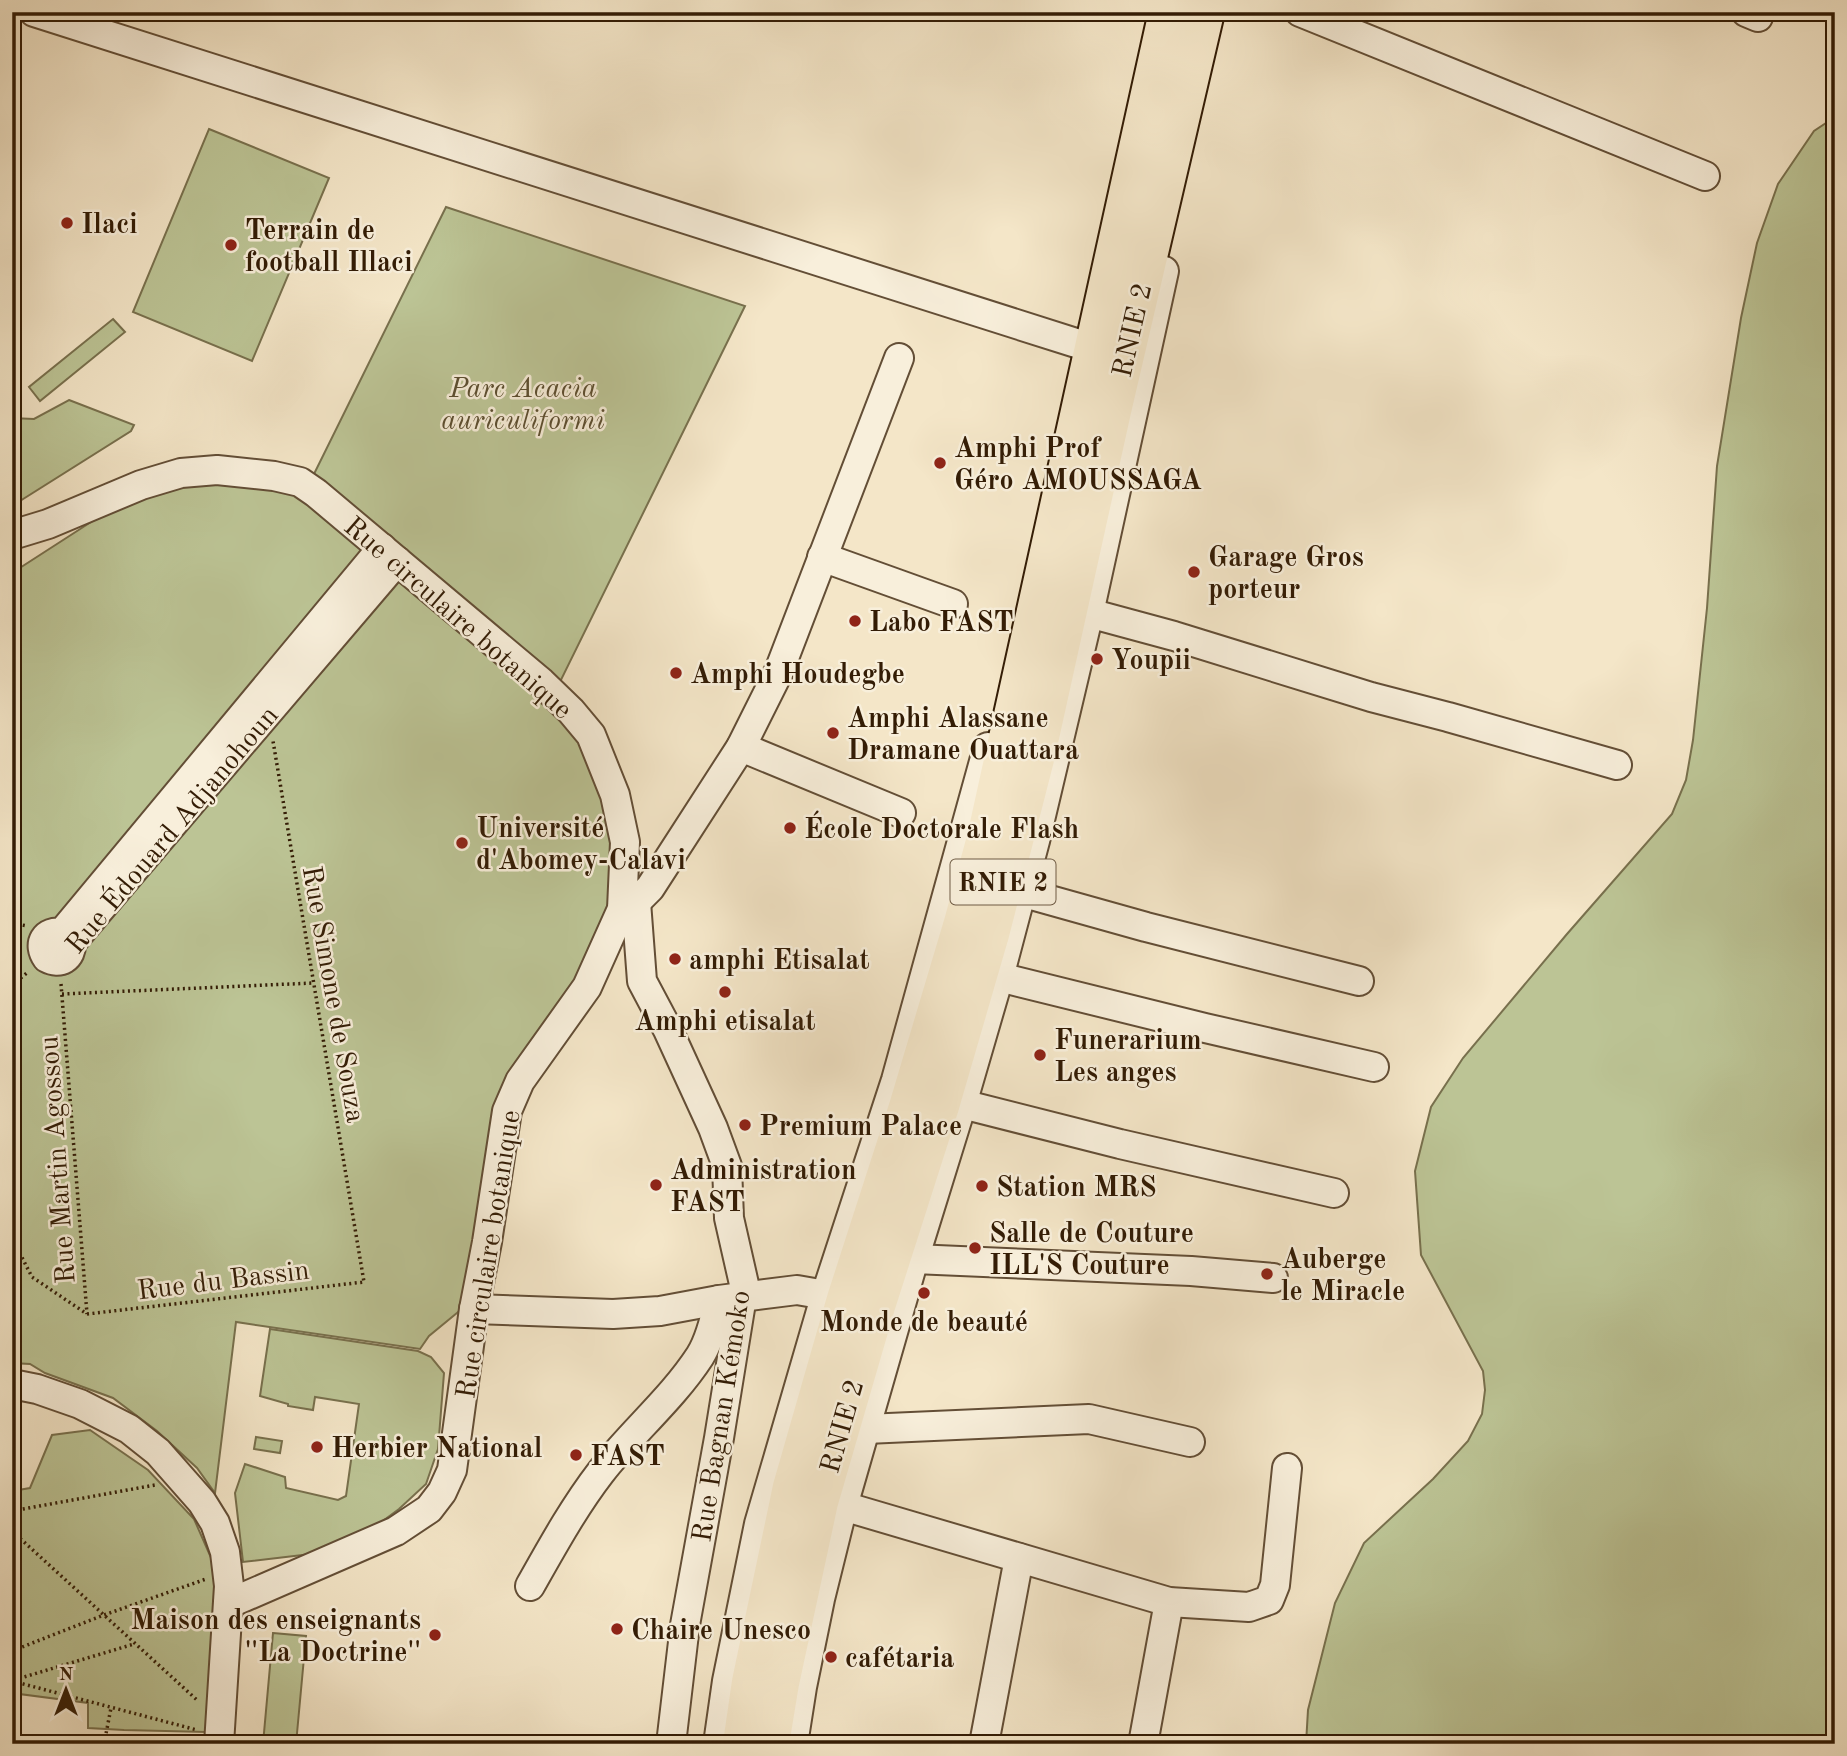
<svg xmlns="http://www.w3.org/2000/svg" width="1847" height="1756" viewBox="0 0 1847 1756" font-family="'Old Standard TT',serif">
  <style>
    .green { fill: #bcc495; stroke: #78704d; stroke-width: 2 }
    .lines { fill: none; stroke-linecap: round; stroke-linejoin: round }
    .minor-casing { stroke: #634e36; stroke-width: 32 }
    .highway-casing { stroke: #331c05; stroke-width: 42 }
    .path { stroke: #331c05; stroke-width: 3.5; stroke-dasharray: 2 3.5; stroke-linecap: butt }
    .minor { stroke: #f8efdb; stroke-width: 28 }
    .highway { stroke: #f4e6c8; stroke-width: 38 }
    .poi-dot { fill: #8f2418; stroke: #f8efdb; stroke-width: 2.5 }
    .labels { text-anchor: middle; stroke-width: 5; stroke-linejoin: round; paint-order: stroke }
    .shield { fill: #f8efdb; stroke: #6e5b45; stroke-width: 2 }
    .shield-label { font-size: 26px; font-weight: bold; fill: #331c05 }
    .poi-label { font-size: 28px; font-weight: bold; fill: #331c05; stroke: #f8efdb; text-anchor: start }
    .street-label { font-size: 28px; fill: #331c05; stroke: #f8efdb }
    .park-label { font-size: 28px; font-style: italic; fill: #5c4e30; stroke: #f8efdb }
  </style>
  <rect width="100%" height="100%" fill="#f4e6c8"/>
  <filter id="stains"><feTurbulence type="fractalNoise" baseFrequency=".00286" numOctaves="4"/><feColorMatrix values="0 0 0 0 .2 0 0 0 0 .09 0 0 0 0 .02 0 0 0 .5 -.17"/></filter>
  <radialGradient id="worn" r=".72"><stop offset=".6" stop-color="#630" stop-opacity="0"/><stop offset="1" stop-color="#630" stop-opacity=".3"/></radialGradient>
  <!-- green -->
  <g class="green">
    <path d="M1835 117V1744H1306L1308 1710 1335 1603 1364 1543 1433 1479 1468 1441 1482 1414 1485 1390 1483 1371 1421 1255 1415 1171 1431 1107 1463 1058 1567 934 1672 814 1686 780 1693 740 1707 608 1717 466 1741 318 1757 243 1778 184 1814 131Z"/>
    <path d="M209 129 329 178 252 361 133 312Z"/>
    <path d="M446 207 745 306 558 686 312 478Z"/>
    <path d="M113 319 125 332 40 401 29 387Z"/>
    <path d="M69 400 134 425 131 431 12 506V418L34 419Z"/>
    <path d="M216 474 296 493 543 694 587 747 614 835V891L603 937 501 1101 463 1308 429 1336 420 1349 236 1322 215 1493 197 1468 157 1431 113 1398 45 1373 30 1364 12 1363V573L91 522 141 492Z"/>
    <path d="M270 1329 418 1351 431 1357 444 1373 438 1449 426 1484 399 1509 372 1529 311 1554 243 1562 235 1493 245 1464 285 1477 286 1488 338 1500 346 1496 359 1404 315 1397 313 1410 288 1406V1404L260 1396Z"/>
    <path d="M90 1430 148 1470 194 1519 216 1569 206 1732 124 1730 88 1728V1703L12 1693V1491L30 1488 52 1435Z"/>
    <path d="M256 1437 282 1441 280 1453 254 1449Z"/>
    <path d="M273 1633 306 1636 296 1744H263Z"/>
  </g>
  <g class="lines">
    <defs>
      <g id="minor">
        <path d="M34 12 1076 343"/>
        <path d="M1300 12 1705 176"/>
        <path d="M1746 12 1758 17"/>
        <path d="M12 535 48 524 141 485 181 473 217 470 274 476 300 482 316 493 541 682 571 711 591 735 615 795 625 842 622 909 587 987 520 1081 507 1111 487 1242 474 1309 452 1470 442 1492 429 1509 396 1531 228 1604"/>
        <path d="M382 548 62 933C45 930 37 944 47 958 60 965 72 958 71 943L397 561"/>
        <path d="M822 557 953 604"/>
        <path d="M1089 613 1174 636 1371 697 1448 717 1617 765"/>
        <path d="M741 747 901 813"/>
        <path d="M1021 892 1146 927 1359 981"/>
        <path d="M636 902 642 981 668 1030 713 1128 727 1166 729 1218 744 1284 719 1438 685 1625 671 1744"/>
        <path d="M622 909 636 902 650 888 741 747 779 671 899 358"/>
        <path d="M999 977 1205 1028 1374 1067"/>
        <path d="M962 1104 1120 1144 1334 1193"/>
        <path d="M914 1259 1191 1271 1273 1278"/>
        <path d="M474 1309 613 1314 660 1311 719 1300 797 1290 843 1298"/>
        <path d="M12 1384 37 1389 80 1404 129 1429 158 1452 202 1502 215 1523 225 1552 229 1586 219 1744"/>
        <path d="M866 1429 1089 1419 1190 1442"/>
        <path d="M843 1506 1169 1602 1249 1607 1269 1600 1275 1585 1287 1468"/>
        <path d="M530 1586C552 1547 574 1507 601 1472 632 1432 672 1399 700 1356 710 1340 715 1319 719 1300"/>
        <path d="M718 1744 727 1681 759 1524 826 1294 896 1080 988 747"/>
        <path d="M793 1744 802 1687 820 1599 843 1506 914 1259 962 1104 999 977 1035 841 1089 613 1164 271"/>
        <path d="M984 1744 1019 1558"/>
        <path d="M1143 1744 1169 1602"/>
      </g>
      <g id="highway">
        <path d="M742 1744 751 1682 792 1487 846 1299 908 1107 963 923 986 838 1168 12"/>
        <path d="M770 1744 780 1683 819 1502 876 1306 940 1106 990 934 1036 755 1112 411 1205 12"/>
      </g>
    </defs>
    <!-- minor casing -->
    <use href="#minor" class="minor-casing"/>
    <!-- highway casing -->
    <use href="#highway" class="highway-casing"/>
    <!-- path -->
    <g class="path">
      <path d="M12 923 27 926"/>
      <path d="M12 966 22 962"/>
      <path d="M61 984 87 1314"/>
      <path d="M12 985 28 972"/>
      <path d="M62 994 313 983"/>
      <path d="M12 1238 32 1277 87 1314"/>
      <path d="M87 1314 364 1282 273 741"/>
      <path d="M12 1511 155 1485"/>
      <path d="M12 1531 197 1700"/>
      <path d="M12 1651 104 1615 206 1579"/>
      <path d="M14 1680 134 1644"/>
      <path d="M12 1681 197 1730"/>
      <path d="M104 1744 111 1708"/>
    </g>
    <!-- minor -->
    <use href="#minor" class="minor"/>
    <!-- highway -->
    <use href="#highway" class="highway"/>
  </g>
  <!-- markers -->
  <g class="poi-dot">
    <circle cx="67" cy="223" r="7"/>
    <circle cx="231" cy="245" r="7"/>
    <circle cx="940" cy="463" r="7"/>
    <circle cx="1194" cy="572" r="7"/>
    <circle cx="855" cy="621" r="7"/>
    <circle cx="1097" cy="659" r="7"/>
    <circle cx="676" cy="673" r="7"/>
    <circle cx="833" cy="733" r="7"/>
    <circle cx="790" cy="828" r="7"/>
    <circle cx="462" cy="843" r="7"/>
    <circle cx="675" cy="959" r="7"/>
    <circle cx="725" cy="992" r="7"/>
    <circle cx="1040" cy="1055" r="7"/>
    <circle cx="745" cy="1125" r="7"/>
    <circle cx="656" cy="1185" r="7"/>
    <circle cx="982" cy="1186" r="7"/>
    <circle cx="975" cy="1248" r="7"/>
    <circle cx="1267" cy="1274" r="7"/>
    <circle cx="924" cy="1293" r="7"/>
    <circle cx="317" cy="1447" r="7"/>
    <circle cx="576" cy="1455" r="7"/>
    <circle cx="617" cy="1629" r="7"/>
    <circle cx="435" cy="1635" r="7"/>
    <circle cx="831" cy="1657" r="7"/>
  </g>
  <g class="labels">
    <!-- shield labels -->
    <rect class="shield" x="950.5" y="859.5" width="105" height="45" rx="5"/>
    <g class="shield-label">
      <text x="1003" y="891">RNIE 2</text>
    </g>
    <!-- poi labels -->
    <g class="poi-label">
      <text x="81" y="233">Ilaci</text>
      <text x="245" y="239">Terrain de<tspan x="245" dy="32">football Illaci</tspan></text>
      <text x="954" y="457">Amphi Prof<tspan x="954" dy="32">Géro AMOUSSAGA</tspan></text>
      <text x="1208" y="566">Garage Gros<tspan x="1208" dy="32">porteur</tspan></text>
      <text x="869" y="631">Labo FAST</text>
      <text x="1111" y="669">Youpii</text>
      <text x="690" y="683">Amphi Houdegbe</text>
      <text x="847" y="727">Amphi Alassane<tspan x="847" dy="32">Dramane Ouattara</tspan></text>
      <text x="476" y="837">Université<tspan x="476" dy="32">d'Abomey-Calavi</tspan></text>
      <text x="804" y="838">École Doctorale Flash</text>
      <text x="689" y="969">amphi Etisalat</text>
      <text x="725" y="1030" text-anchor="middle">Amphi etisalat</text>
      <text x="1054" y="1049">Funerarium<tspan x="1054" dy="32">Les anges</tspan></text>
      <text x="759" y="1135">Premium Palace</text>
      <text x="670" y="1179">Administration<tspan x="670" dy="32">FAST</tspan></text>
      <text x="996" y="1196">Station MRS</text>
      <text x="989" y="1242">Salle de Couture<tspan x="989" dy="32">ILL'S Couture</tspan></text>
      <text x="1281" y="1268">Auberge<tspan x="1281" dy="32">le Miracle</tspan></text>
      <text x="924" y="1331" text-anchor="middle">Monde de beauté</text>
      <text x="331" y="1457">Herbier National</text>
      <text x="590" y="1465">FAST</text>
      <text x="421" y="1629" text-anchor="end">Maison des enseignants<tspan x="421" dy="32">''La Doctrine''</tspan></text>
      <text x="631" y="1639">Chaire Unesco</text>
      <text x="845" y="1667">cafétaria</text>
    </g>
    <!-- street labels -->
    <g class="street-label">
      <text transform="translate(1131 330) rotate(-77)" y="10">RNIE 2</text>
      <text transform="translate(459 617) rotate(41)" y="10">Rue circulaire botanique</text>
      <text transform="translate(171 829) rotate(-50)" y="10">Rue Édouard Adjanohoun</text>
      <text transform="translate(335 994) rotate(80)" y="10">Rue Simone de Souza</text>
      <text transform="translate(56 1160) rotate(-94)" y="10">Rue Martin Agossou</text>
      <text transform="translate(487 1254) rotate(-81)" y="10">Rue circulaire botanique</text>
      <text transform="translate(223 1279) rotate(-7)" y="10">Rue du Bassin</text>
      <text transform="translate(720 1416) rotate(-81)" y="10">Rue Bagnan Kémoko</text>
      <text transform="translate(841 1426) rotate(-74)" y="10">RNIE 2</text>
    </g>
    <!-- park labels -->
    <g class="park-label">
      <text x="523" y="397">Parc Acacia<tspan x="523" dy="32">auriculiformi</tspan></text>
    </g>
  </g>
  <!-- margin -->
  <rect width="1847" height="1756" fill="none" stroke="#f4e6c8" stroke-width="42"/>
  <rect x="14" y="14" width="1819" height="1728" fill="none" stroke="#331c05" stroke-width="3.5"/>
  <rect x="21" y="21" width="1805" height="1714" fill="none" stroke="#331c05" stroke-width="2"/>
  <!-- north arrow -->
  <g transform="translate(66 1690)" stroke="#f8efdb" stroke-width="5" paint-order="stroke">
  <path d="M0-5L12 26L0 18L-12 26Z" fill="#331c05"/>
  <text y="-10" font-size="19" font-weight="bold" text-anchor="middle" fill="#331c05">N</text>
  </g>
  <rect width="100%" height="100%" filter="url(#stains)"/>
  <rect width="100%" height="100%" fill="url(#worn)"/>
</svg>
